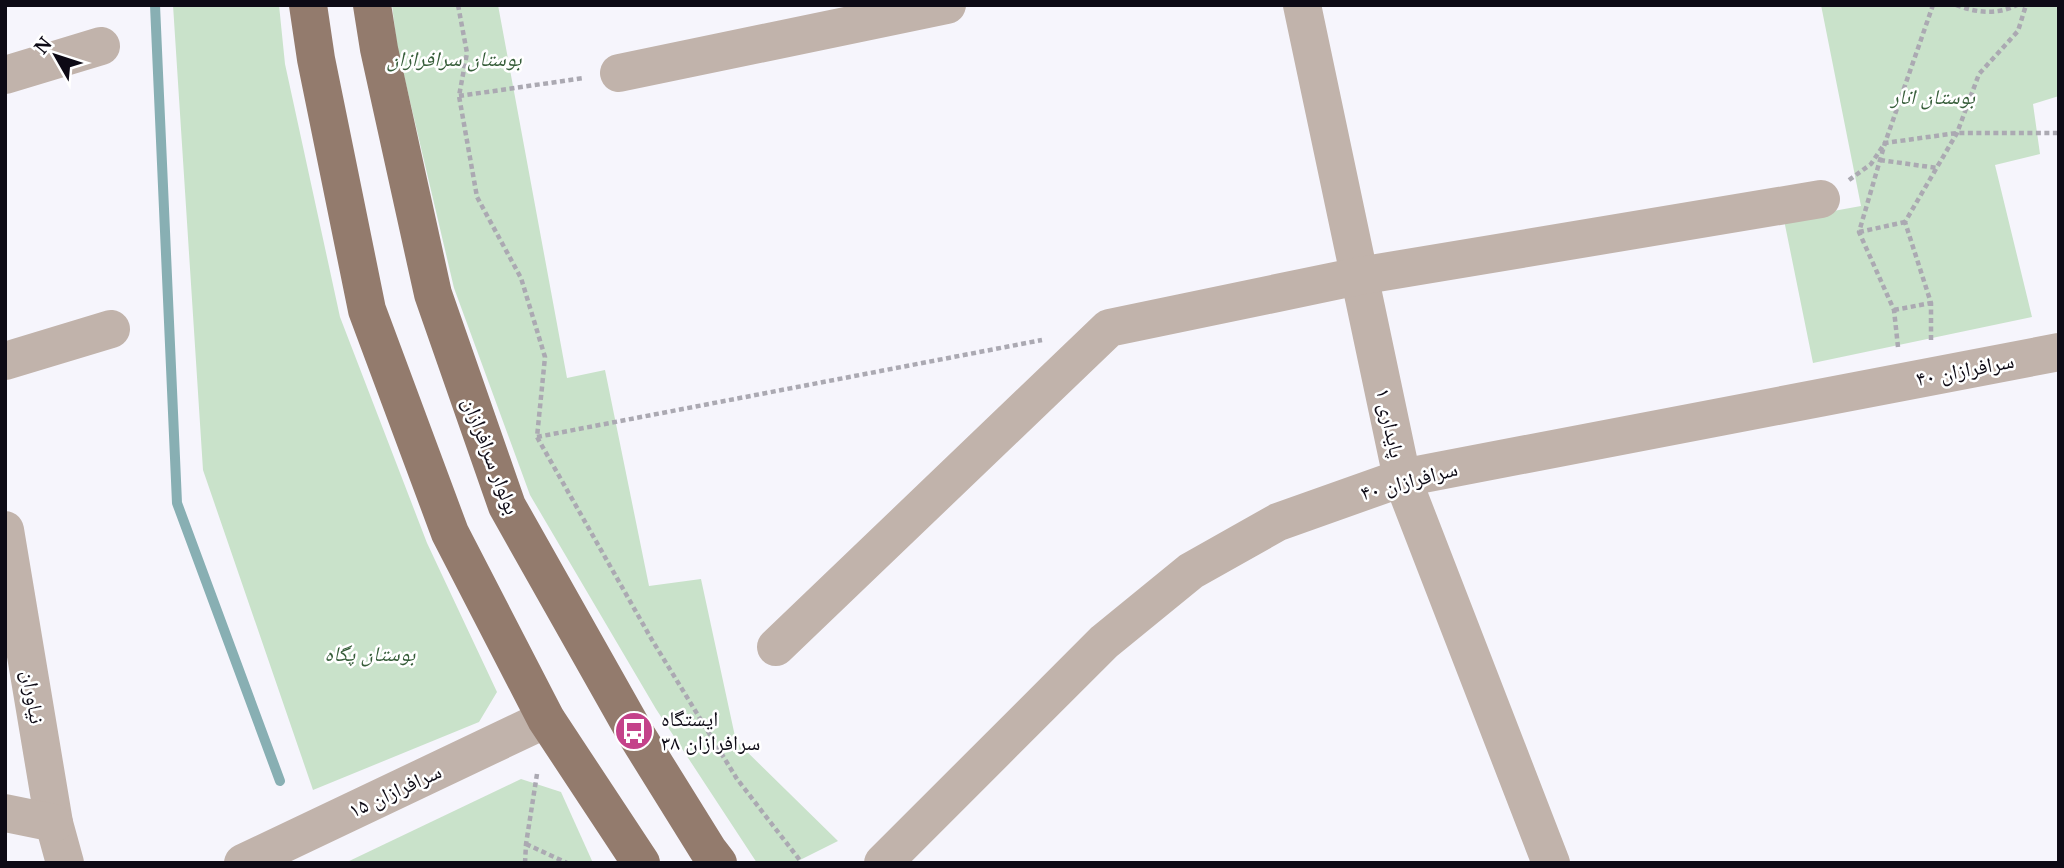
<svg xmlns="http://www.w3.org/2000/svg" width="2064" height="868" viewBox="0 0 2064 868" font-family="'Noto Serif','Noto Naskh Arabic',serif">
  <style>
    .green { fill: #c9e2ca }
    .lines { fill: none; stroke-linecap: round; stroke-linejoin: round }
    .stream { stroke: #88afb3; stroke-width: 10 }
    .path { stroke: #aba9b2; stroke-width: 4.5; stroke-dasharray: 5 3.5; stroke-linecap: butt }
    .minor { stroke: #c1b3ab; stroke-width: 38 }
    .major { stroke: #937b6d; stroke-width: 38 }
    .labels { text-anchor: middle; stroke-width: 5; stroke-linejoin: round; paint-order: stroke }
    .park-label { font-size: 21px; font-style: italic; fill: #365d39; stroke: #fff }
    .street-label { font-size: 21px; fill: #0d0a15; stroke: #fff }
    .poi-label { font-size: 21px; fill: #0d0a15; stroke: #fff; text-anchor: start }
  </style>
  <rect width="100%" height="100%" fill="#f6f5fc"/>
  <!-- green -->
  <g class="green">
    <path d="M173 5H279L285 64 340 317 427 543 497 692 479 722 313 790 203 470Z"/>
    <path d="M392 5H498L567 378 605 370 649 586 701 579 736 741 838 841 794 863H757L656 709 530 495 454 288 397 46Z"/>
    <path d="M1821 5H2059V96L2033 104 2040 154 1995 165 2032 317 1813 363 1784 220 1861 206Z"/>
    <path d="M521 779 561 792 593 863H345Z"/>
  </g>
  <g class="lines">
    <!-- stream -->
    <path class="stream" d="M155 5 177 503 280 781"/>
    <!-- path -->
    <g class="path">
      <path d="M458 5 467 53 459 96 477 197 521 278 545 357 537 437 652 640 737 779 802 863"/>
      <path d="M1956 5C1977 13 1997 15 2017 5"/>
      <path d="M459 96 584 78"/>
      <path d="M1880 160 1937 168"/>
      <path d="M1849 180 1871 164 1885 143 1957 133H2059"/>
      <path d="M1859 232 1905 222"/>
      <path d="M1894 310 1931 303"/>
      <path d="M1931 340V303L1905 222 1957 133 1979 74 2018 31 2026 5"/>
      <path d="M1898 347 1894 310 1859 232 1885 143 1933 5"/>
      <path d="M537 437 1042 340"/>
      <path d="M526 844 567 863"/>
      <path d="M525 863 526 844 537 774"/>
    </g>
    <!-- minor -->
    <g class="minor">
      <path d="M1302 5 1402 478 1551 863"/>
      <path d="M619 73 947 5"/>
      <path d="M5 75 101 46"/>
      <path d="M5 361 111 329"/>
      <path d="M5 530 54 823 65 863"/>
      <path d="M776 647 1109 328 1359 276 1821 199"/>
      <path d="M5 813 54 823"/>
      <path d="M243 863 546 719"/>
      <path d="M883 863 1104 642 1191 571 1278 522 1402 478 2059 352"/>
    </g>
    <!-- major -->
    <g class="major">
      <path d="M308 5 316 59 367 310 450 533 546 719 641 863"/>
      <path d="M372 5 379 49 433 294 507 506 634 731 708 850 718 863"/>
    </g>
  </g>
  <!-- icons -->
  <defs>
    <symbol id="bus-disc" viewBox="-11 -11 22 22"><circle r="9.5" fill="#c4428a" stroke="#fff"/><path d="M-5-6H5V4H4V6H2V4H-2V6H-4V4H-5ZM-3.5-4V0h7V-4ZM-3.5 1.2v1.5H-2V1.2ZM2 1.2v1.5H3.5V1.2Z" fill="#fff"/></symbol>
  </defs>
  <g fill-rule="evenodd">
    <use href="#bus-disc" x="612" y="709" width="44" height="44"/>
  </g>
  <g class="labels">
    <!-- park labels -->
    <g class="park-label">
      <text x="454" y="66">بوستان سرافرازان</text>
      <text x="1933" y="104">بوستان انار</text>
      <text x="370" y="661">بوستان پگاه</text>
    </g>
    <!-- street labels -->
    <g class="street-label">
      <text transform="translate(1965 370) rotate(-11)" y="7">سرافرازان ۴۰</text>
      <text transform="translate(1390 423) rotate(78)" y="7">پایداری ۱</text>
      <text transform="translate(491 456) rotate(69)" y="7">بولوار سرافرازان</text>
      <text transform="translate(1409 481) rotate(-15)" y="7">سرافرازان ۴۰</text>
      <text transform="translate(33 697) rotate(81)" y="7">نیاوران</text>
      <text transform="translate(395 791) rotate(-25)" y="7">سرافرازان ۱۵</text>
    </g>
    <!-- poi labels -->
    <g class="poi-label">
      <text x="661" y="726">ایستگاه<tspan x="661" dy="24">سرافرازان ۳۸</tspan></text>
    </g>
  </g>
  <!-- border -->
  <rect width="2064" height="868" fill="none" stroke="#0d0a15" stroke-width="14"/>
  <!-- north arrow -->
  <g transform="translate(56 56) rotate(309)" stroke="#ffffff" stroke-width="5" paint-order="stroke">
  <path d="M0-5L12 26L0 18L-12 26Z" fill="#0d0a15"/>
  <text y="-10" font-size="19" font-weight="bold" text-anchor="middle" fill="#0d0a15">N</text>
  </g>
</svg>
